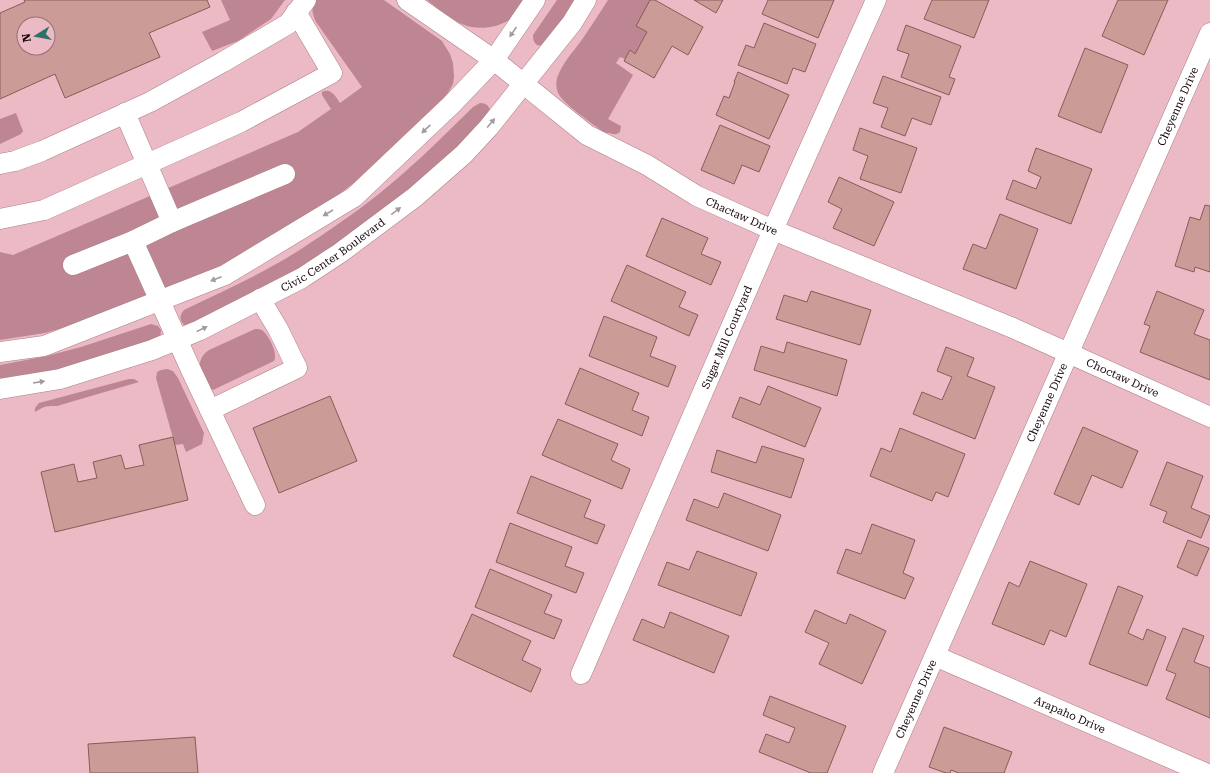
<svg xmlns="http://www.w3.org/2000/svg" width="1210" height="773" viewBox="0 0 1210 773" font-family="'Roboto Serif',serif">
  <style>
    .green { fill: #bd8692 }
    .building { fill: #cb9c97; stroke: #875c58; fill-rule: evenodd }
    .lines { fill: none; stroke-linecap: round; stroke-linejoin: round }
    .minor-casing { stroke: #ac7f88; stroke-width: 21 }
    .minor { stroke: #fff; stroke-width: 20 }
    .oneway { fill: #a19b9d }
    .labels { text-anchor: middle; stroke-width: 4; stroke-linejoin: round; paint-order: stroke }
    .street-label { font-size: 11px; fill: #15060a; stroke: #ebbac4 }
  </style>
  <rect width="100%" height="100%" fill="#ebbac4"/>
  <!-- green -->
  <g class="green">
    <path d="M221 0H285L271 19 238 41 212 51 202 32 230 20Z"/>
    <path d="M315 0H384L442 41 450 54 453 63 454 77 453 84 449 91 441 104 366 174 331 200 274 238 213 270 73 325 45 333 0 340V252L13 255 298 132 331 109 322 95V92C331 87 336 97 340 103L362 87 316 22C312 13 311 9 315 0Z"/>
    <path d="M427 0H527C525 3 523 8 520 11 505 28 478 33 457 22 446 16 436 7 427 0Z"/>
    <path d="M557 0H579L545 45C537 47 533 44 533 35Z"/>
    <path d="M608 0H650L647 32 635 54 630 50 625 59 620 57 616 63 633 75 608 119 621 126 620 132C614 137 611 132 605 133 593 124 564 105 558 93 556 88 556 83 557 78 562 64 572 53 581 41 590 28 599 14 608 0Z"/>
    <path d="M480 103C486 103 490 106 490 112L435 172 338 248 188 328C180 323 178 317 184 310 227 289 271 270 310 243 344 221 377 197 407 170 430 150 451 128 473 107Z"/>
    <path d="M16 113 23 131 21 134 0 144V119Z"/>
    <path d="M151 324 158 326 161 330 160 340 113 357 0 385V365L47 356 81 347Z"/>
    <path d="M255 329C258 329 262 329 264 332 270 338 278 354 274 361L213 390 210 389C203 375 192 362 209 350Z"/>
    <path d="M167 369 173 371 178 378 204 433 202 444 186 452 183 444 175 445 156 378 157 372 161 370Z"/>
    <path d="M129 379H134L139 382 57 406C45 406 45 406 35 412V408L39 403Z"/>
  </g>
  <!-- building -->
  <g class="building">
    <path d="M24 0H207L210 7 149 33 160 57 65 98 55 74 0 99V13L25 2ZM24 24H48V48H24Z"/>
    <path d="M650 0H655L703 27 688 55 672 46 654 78 624 61 630 50 635 54 647 32 636 26Z"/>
    <path d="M694 0H723L716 13Z"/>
    <path d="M768 0H834L818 38 762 14Z"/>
    <path d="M932 0H989L974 38 924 19Z"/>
    <path d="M1118 0H1168L1144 55 1102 36Z"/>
    <path d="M764 23 816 44 805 72 793 68 787 84 738 65 746 45 754 48Z"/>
    <path d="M906 25 961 46 949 77 955 79 949 95 901 77 909 54 897 50Z"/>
    <path d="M1085 48 1128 65 1101 133 1058 116Z"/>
    <path d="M738 72 789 95 769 139 716 115 724 96 729 98 735 82H734Z"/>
    <path d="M883 76 941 97 931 125 912 118 905 136 881 127 888 108 873 103Z"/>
    <path d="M720 125 770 146 759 172 742 165 734 184 701 170Z"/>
    <path d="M860 128 917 148 901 193 860 179 868 156 853 150Z"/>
    <path d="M1036 148 1092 169 1071 224 1006 199 1013 180 1036 189 1041 177 1028 171Z"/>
    <path d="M839 177 894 202 874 246 833 228 842 209 828 202Z"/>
    <path d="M1205 205 1210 206V272L1195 267 1194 272 1175 266 1190 217 1200 220Z"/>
    <path d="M1000 214 1038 229 1016 289 963 269 973 244 986 249Z"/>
    <path d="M662 218 708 238 701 254 721 262 711 285 646 256Z"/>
    <path d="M627 265 686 292 679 307 698 315 689 336 611 301Z"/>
    <path d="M811 291 871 310 860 345 776 319 784 295 807 302Z"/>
    <path d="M1157 291 1204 310 1194 334 1210 340V380L1140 352 1150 326 1144 324Z"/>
    <path d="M604 316 657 337 650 356 676 366 668 387 589 356Z"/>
    <path d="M787 342 847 360 837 396 754 370 761 346 784 353Z"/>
    <path d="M946 347 974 358 967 376 995 387 975 439 913 414 922 392 942 400 952 377 937 371Z"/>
    <path d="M580 368 639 393 632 410 649 417 642 436 565 404Z"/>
    <path d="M768 386 821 408 805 447 732 417 740 397 760 405Z"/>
    <path d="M330 396 357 461 279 493 253 428Z"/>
    <path d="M558 419 618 444 611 460 630 469 622 489 542 455Z"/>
    <path d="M1083 427 1138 451 1122 488 1092 475 1079 505 1054 494Z"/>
    <path d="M900 428 965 454 948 497 936 492 932 501 870 476 881 448 891 452Z"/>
    <path d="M173 437 188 500 55 532 41 472 74 464 78 482 97 478 93 462 121 455 125 469 144 465 139 445Z"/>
    <path d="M762 446 804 459 791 498 711 472 717 450 756 463Z"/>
    <path d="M1167 462 1203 476 1191 508 1210 516 1201 538 1163 522 1167 512 1150 505Z"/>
    <path d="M531 476 591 500 584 517 605 525 597 544 517 513Z"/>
    <path d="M724 493 781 515 768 551 686 520 694 499 718 508Z"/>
    <path d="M510 523 572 547 565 566 584 573 576 593 496 562Z"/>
    <path d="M872 524 915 540 903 573 914 578 905 599 837 573 846 549 861 554Z"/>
    <path d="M1188 540 1209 548 1197 576 1177 567Z"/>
    <path d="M697 551 757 573 741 616 658 585 667 562 689 570Z"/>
    <path d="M1030 561 1087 584 1066 637 1050 630 1044 645 992 624 1009 582 1019 587Z"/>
    <path d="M490 569 552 595 544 613 562 620 554 639 475 607Z"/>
    <path d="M1118 586 1143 596 1128 633 1143 640 1147 629 1166 637 1147 686 1089 664Z"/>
    <path d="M815 610 846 624 850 614 886 631 862 684 819 664 829 643 805 632Z"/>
    <path d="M670 612 729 636 714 673 633 640 642 619 664 628Z"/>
    <path d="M472 614 531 641 522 660 541 669 531 692 453 656Z"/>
    <path d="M1183 628 1204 636 1194 662 1210 668V718L1166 699 1176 674 1166 670Z"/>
    <path d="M770 696 846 726 827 773H811L759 752 766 734 789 743 795 728 763 715Z"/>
    <path d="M944 727 1012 752 1004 773H959L951 770 950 773H946L929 767Z"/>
    <path d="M195 737 198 773H90L88 744Z"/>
  </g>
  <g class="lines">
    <defs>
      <g id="minor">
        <path id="s1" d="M407 0 494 60 587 135 647 165 697 196 773 230 1013 328 1210 417"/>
        <path d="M125 113 172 222"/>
        <path d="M0 164 15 161 42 151 150 102 223 62 288 24 306 0"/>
        <path d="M0 219 44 210 241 122 332 73 296 12"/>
        <path d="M133 241 172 222 285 174"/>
        <path d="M73 265 133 241 191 370 255 505"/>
        <path d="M0 352 44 346 225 275 354 197 451 105 494 60 535 0"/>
        <path id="s2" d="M0 389 60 379 152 350 200 330 302 278 340 253 415 197 464 154 489 127 524 83 572 23 586 0"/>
        <path d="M210 410 297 368 278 329 260 299"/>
        <path id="s3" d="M935 656 1205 773"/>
        <path id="s4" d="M581 674 773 230 876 0"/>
        <path id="s5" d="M883 773 1210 33"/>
      </g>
    </defs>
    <!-- minor casing -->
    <use href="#minor" class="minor-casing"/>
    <!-- minor -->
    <use href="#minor" class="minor"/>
  </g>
  <!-- one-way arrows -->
  <defs><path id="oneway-solid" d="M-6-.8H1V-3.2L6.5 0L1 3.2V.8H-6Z"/></defs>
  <g class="oneway">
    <use href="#oneway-solid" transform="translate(513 32) rotate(124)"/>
    <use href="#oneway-solid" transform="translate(491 123) rotate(-50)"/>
    <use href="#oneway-solid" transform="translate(426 129) rotate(137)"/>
    <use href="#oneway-solid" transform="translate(396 211) rotate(-37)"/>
    <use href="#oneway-solid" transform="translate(328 213) rotate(149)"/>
    <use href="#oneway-solid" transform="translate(216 279) rotate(159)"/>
    <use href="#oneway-solid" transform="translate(202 329) rotate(-26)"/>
    <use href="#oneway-solid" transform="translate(39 382) rotate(-9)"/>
  </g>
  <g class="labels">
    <!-- street labels -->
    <g class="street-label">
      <text dy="4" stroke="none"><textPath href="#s5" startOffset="729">Cheyenne Drive</textPath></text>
      <text dy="4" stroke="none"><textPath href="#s1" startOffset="400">Chactaw Drive</textPath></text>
      <text dy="4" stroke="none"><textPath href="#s2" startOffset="362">Civic Center Boulevard</textPath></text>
      <text dy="4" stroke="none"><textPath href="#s4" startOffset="367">Sugar Mill Courtyard</textPath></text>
      <text dy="4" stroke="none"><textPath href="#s1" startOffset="814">Choctaw Drive</textPath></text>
      <text dy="4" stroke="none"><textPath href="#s5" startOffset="405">Cheyenne Drive</textPath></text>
      <text dy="4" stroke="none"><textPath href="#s5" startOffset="81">Cheyenne Drive</textPath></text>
      <text dy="4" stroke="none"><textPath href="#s3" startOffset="147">Arapaho Drive</textPath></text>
    </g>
  </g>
  <!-- north arrow -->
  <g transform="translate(36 36) rotate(259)"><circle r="19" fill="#ebbac4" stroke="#95727a"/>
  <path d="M0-3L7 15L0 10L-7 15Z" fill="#2b726a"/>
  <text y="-6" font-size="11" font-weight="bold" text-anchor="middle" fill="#15060a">N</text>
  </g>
</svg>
